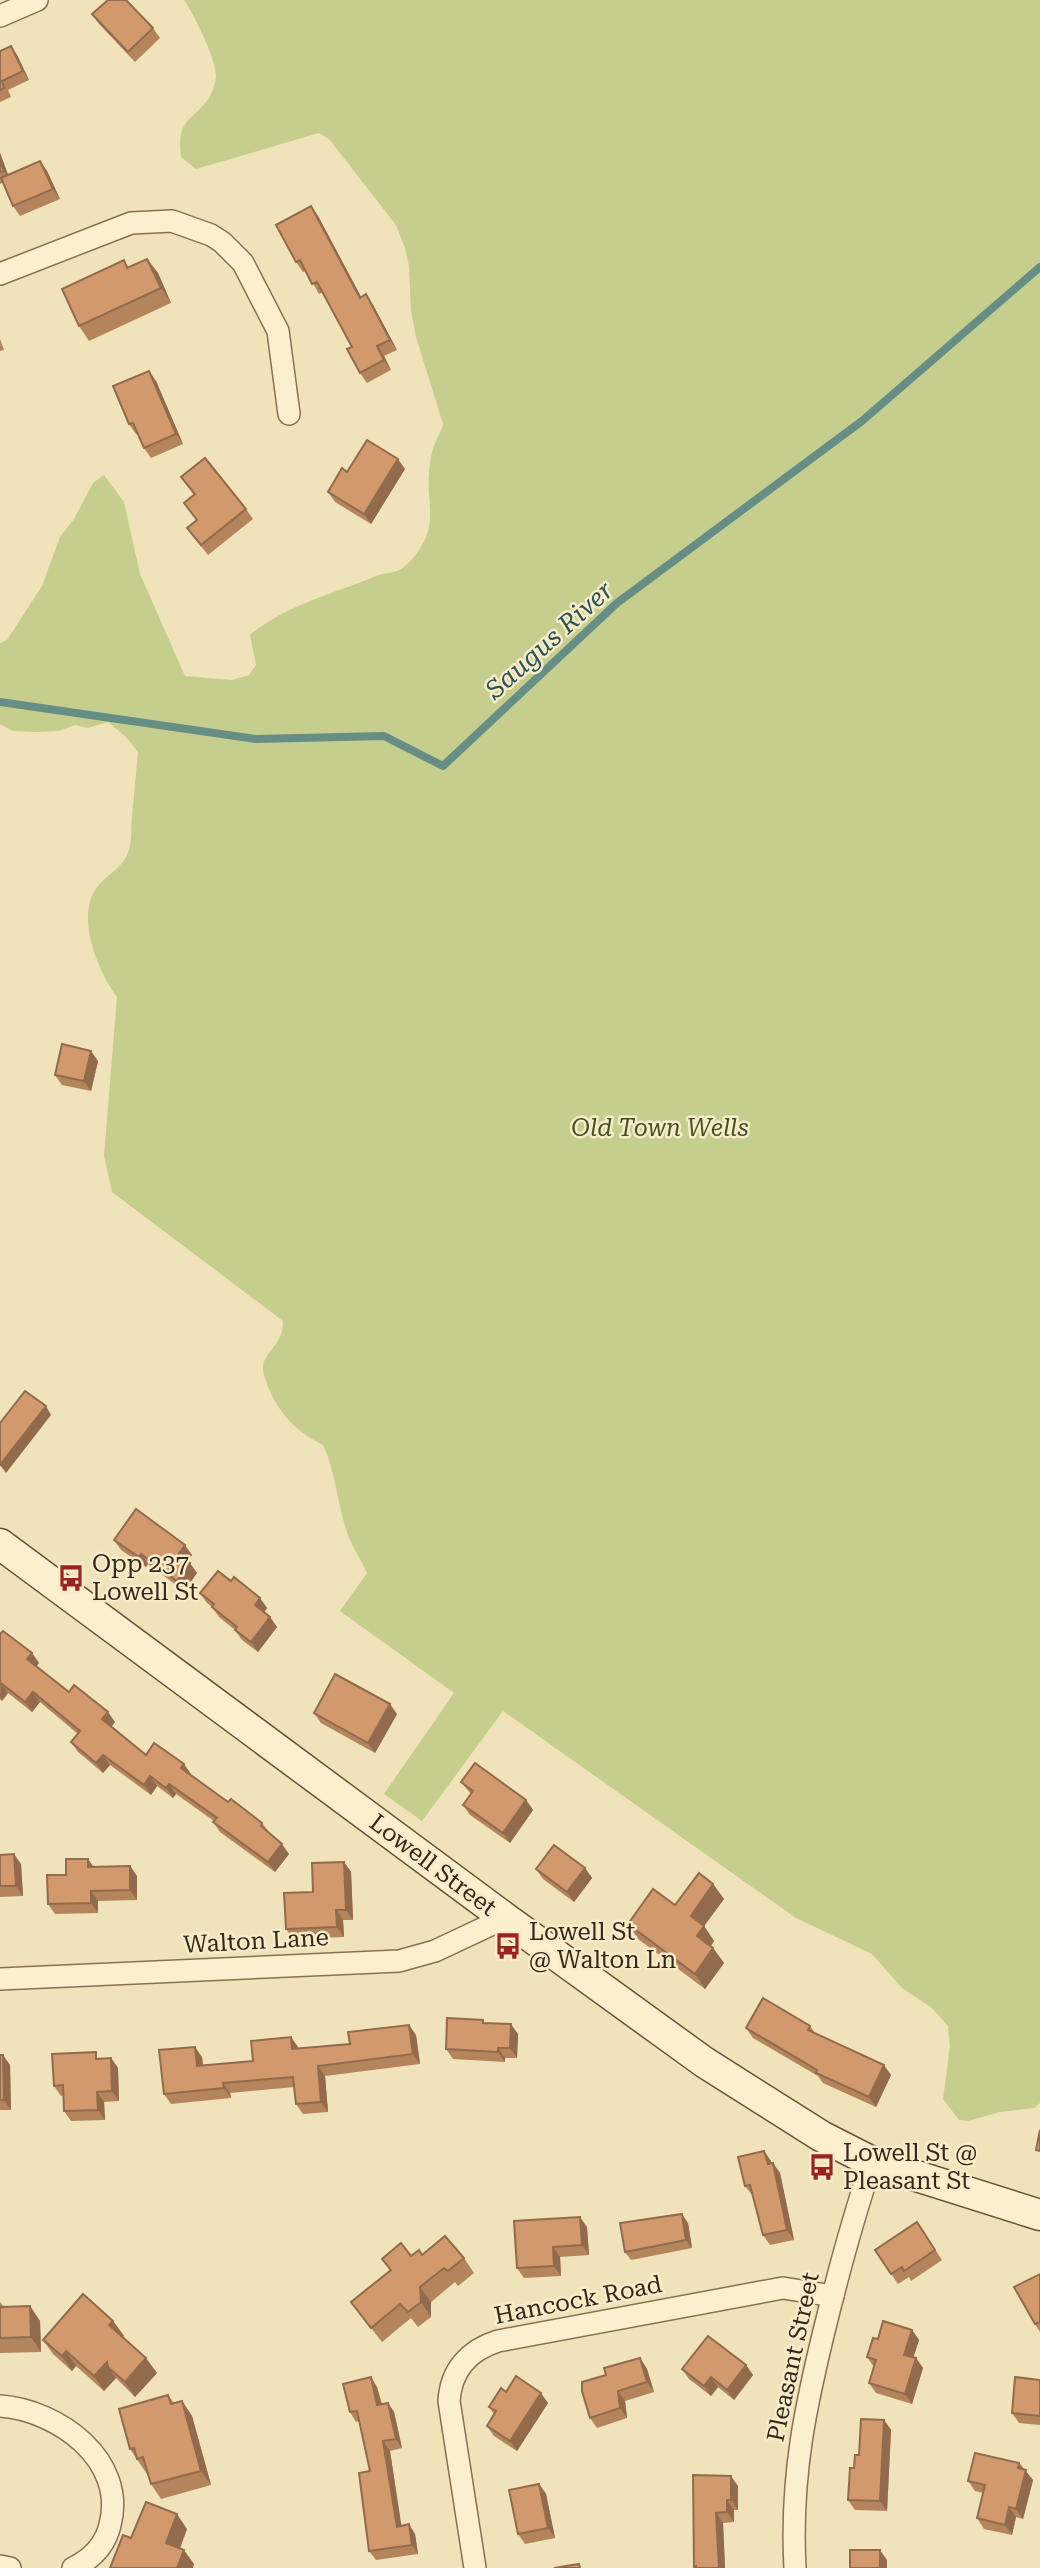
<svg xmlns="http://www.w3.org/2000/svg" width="1040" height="2568" viewBox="0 0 1040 2568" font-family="'Roboto Serif',serif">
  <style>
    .green { fill: #c5ce8d }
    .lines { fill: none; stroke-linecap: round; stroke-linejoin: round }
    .stream { stroke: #668e85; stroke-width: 8 }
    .minor-casing { stroke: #887153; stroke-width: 24 }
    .secondary-casing { stroke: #695137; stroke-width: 33 }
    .minor { stroke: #fbefcd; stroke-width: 21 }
    .secondary { stroke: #fbefcd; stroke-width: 30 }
    .wall { fill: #b4845d }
    .shaded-wall { fill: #926b4c }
    .building { fill: #d1996c; stroke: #926b4c; stroke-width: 2 }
    .labels { text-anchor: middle; stroke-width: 5; stroke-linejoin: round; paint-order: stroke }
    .park-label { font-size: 24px; font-style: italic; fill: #44531f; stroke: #f7ebc9 }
    .poi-label { font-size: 24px; fill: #352819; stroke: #f7ebc9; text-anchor: start }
    .street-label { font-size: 24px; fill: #352819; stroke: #f7ebc9 }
    .water-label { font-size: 26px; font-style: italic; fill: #275655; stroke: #f7ebc9 }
  </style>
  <rect width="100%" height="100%" fill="#f0e2b9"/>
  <!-- green -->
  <path class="green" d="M184 0H1040V2103L1034 2108 1000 2112 968 2121 959 2120 943 2099 950 2046 948 2026 932 2008 902 1988 872 1954 796 1918 503 1711 422 1821 384 1794 454 1693 340 1611 367 1573C361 1559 351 1546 347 1532 337 1503 336 1473 323 1445 296 1431 280 1415 268 1387 266 1380 262 1372 263 1365 268 1347 283 1345 283 1321L112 1192 104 1156 117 997C98 972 74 914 98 886 109 873 124 867 129 850 132 840 131 827 132 817 134 795 136 773 138 752L125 736 108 722 88 728 75 725 58 731 36 732 13 731 0 724V643L7 640 42 586 60 537 74 519 93 483 104 475 124 502 140 574 185 676 232 680 249 675 256 665 250 635C286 605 333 594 376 576 387 572 397 574 406 565 414 559 424 544 427 534 434 516 427 494 429 475 429 467 431 456 433 449 436 439 441 433 443 424L416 337 411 311 409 266 405 248 396 225 329 139 319 133 196 169 181 157C177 122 187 124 207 101 211 97 216 82 216 76 216 59 194 14 184 0Z"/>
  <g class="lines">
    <!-- stream -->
    <path class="stream" d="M0 702 256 739 384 736 443 766 617 603 862 421 1040 267"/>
    <defs>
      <g id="minor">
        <path d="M0 16 37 0"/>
        <path d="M0 274 131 223 172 221 211 235 222 242 243 263 278 331 289 414"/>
        <path d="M0 1979 399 1961 435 1951 505 1918"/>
        <path d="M0 2406C58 2410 127 2460 110 2525 105 2546 92 2559 73 2568"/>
        <path d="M0 2566 10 2568"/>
        <path d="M475 2568 449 2401C451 2370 469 2350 498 2341L783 2288 833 2296"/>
        <path d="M795 2568C790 2476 806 2403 828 2315 841 2263 855 2212 872 2162"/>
      </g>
      <path id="secondary" d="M0 1544 505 1918 704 2062 821 2136 872 2162 1040 2215"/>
    </defs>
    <!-- minor casing -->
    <use href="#minor" class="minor-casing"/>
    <!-- secondary casing -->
    <use href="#secondary" class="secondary-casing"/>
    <!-- minor -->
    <use href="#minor" class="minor"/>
    <!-- secondary -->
    <use href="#secondary" class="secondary"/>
  </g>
  <!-- wall -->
  <g class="wall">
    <path d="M92 14 153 28 160 38 135 62 99 24Z"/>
    <path d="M0 51 17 55 29 80 8 90 11 97 0 102Z"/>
    <path d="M0 153 8 175 40 161 47 171 60 199 20 216 13 206 3 182 0 184Z"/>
    <path d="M318 216 361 297 373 305 397 350 384 356 391 370 367 383 360 373 352 347 323 292 319 294 306 271 303 272 296 262Z"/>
    <path d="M147 259 158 273 171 303 89 341 79 326 124 260 129 268Z"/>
    <path d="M0 339 4 350 0 351Z"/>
    <path d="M156 381 183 444 151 458 144 448 138 434H136L129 424Z"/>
    <path d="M405 469 371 524 335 502 328 492 347 472Z"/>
    <path d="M181 477 246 509 253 519 208 555 187 528 196 520 184 503 194 495Z"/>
    <path d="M98 1061 91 1091 62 1085 55 1075Z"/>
    <path d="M114 1540 192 1555 188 1562 197 1573 184 1591 148 1564 146 1567 121 1550Z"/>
    <path d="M231 1581 260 1598 267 1608 264 1612 277 1627 258 1652 242 1640 235 1630 219 1617 212 1607 207 1603 200 1593Z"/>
    <path d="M0 1634 32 1653 39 1663 36 1667 69 1692 115 1722 111 1727 146 1755 184 1764 190 1774 228 1802 262 1823 269 1832 289 1854 275 1872 220 1832 213 1822 214 1821 176 1794 173 1798 157 1786 151 1795 110 1765 103 1773 78 1752 71 1742 78 1734 40 1702 32 1712 8 1693 2 1701 0 1699Z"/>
    <path d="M314 1713 397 1714 375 1753 321 1723Z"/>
    <path d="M461 1782 526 1800 533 1810 510 1843 470 1815 463 1805 471 1794Z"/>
    <path d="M0 1855 21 1864 23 1896 0 1897Z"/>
    <path d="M344 1862 351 1872 353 1920H343L344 1937 293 1939 286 1929 313 1892Z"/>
    <path d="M130 1866 137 1876V1900L98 1901V1913L55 1914 48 1904 66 1875 93 1867Z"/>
    <path d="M585 1868 592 1878 574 1902 543 1879 536 1869Z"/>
    <path d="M713 1884 724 1899 704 1926 714 1941 711 1946 713 1948 724 1963 705 1989 638 1939 628 1924 675 1905Z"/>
    <path d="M486 2024 518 2034 517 2058H505V2062L453 2059 446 2049Z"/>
    <path d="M810 2026 815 2033 891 2075 876 2107 823 2083 818 2076 753 2038 746 2028Z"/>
    <path d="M416 2035 420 2064 325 2076 328 2112 303 2114 296 2104 294 2087 230 2093 231 2098 171 2104 164 2094 202 2057 203 2065 253 2061 298 2047V2048L350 2044Z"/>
    <path d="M0 2055 10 2065 11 2110H0Z"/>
    <path d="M111 2058 118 2068 119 2101 104 2102 105 2120 71 2121 64 2111V2095L61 2096 54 2086 100 2059Z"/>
    <path d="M764 2151 772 2163 780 2173 794 2240 770 2245 763 2235 753 2196 745 2186Z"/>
    <path d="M917 2222 942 2260 911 2281 909 2277 898 2284 875 2250Z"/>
    <path d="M688 2223 692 2248 631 2260 625 2252Z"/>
    <path d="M587 2227 589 2255 560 2257 561 2276 524 2278 517 2268Z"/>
    <path d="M422 2255 464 2258 474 2273 458 2286 455 2282 431 2302V2317L418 2327 411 2318 382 2342 351 2302 390 2270 382 2259Z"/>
    <path d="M1040 2274V2332L1035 2324Z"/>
    <path d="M0 2302 4 2307 30 2306 40 2321 41 2352 0 2353Z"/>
    <path d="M113 2321 124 2336 122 2337 157 2373 135 2397 116 2378 104 2391 76 2366 72 2371 53 2354 43 2340Z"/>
    <path d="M912 2330 919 2340 913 2357 916 2358 923 2368 912 2404 876 2393 869 2383 874 2367 867 2357 878 2339Z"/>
    <path d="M640 2358 647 2369 654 2392 625 2401 627 2418 597 2428 590 2418Z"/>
    <path d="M746 2365 753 2375 734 2400 718 2387 711 2396 689 2379 682 2369Z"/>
    <path d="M1040 2380V2425L1019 2423 1012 2413Z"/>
    <path d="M377 2387 382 2404 388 2403 394 2412 402 2448 390 2451 401 2526 415 2534 418 2554 376 2560 369 2551 370 2471 359 2421 356 2422 350 2412Z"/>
    <path d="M506 2392 548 2403 517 2451 494 2436 487 2426 494 2414 489 2407Z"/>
    <path d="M168 2395 174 2403 182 2401 192 2416 211 2485 161 2499 151 2484 147 2474 130 2449Z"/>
    <path d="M884 2420 891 2430 887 2511 855 2510 848 2500 859 2455Z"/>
    <path d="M1019 2463 1033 2480 1023 2519 1016 2517 1012 2535 984 2529 977 2518 983 2493 975 2491 968 2481Z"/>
    <path d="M693 2475 738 2486V2510H734V2522L723 2523 725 2568H695L694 2567Z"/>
    <path d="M539 2484 546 2494 555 2538 525 2544 518 2534Z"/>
  </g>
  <!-- shaded-wall -->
  <g class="shaded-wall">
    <path d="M11 46 17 55 29 80 23 71Z"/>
    <path d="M0 153 10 180 4 171 0 161Z"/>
    <path d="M40 161 47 171 60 199 53 189Z"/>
    <path d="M311 206 318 216 367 308 360 298Z"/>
    <path d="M147 259 158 273 171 303 161 288Z"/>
    <path d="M366 294 373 305 397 350 390 340Z"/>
    <path d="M377 346 384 356 391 370 384 360Z"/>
    <path d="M149 371 156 381 183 444 176 434Z"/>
    <path d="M398 459 405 469 371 524 364 514Z"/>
    <path d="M91 1051 98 1061 91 1091 84 1081Z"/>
    <path d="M46 1406 51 1415 6 1473 0 1465Z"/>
    <path d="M185 1545 192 1555 185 1565 178 1555Z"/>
    <path d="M141 1554 148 1564 146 1567 139 1557Z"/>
    <path d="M190 1563 197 1573 184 1591 177 1581Z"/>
    <path d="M260 1598 267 1608 262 1615 255 1605Z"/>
    <path d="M270 1617 277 1627 258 1652 251 1642Z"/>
    <path d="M32 1653 39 1663 34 1669 27 1659Z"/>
    <path d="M1 1683 8 1693 2 1701 0 1697Z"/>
    <path d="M33 1692 40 1702 32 1712 25 1702Z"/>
    <path d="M390 1704 397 1714 375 1753 368 1743Z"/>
    <path d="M108 1712 115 1722 109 1729 102 1719Z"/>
    <path d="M103 1755 110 1765 103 1773 96 1763Z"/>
    <path d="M184 1764 191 1774 188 1778 181 1768Z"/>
    <path d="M150 1776 157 1786 151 1795 144 1785Z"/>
    <path d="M169 1784 176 1794 173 1798 166 1788Z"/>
    <path d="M526 1800 533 1810 510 1843 503 1833Z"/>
    <path d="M282 1844 289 1854 275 1872 268 1862Z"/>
    <path d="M14 1854 21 1864 23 1896 16 1886Z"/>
    <path d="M88 1859 95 1869 88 1867Z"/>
    <path d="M344 1862 351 1872 353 1920 346 1910Z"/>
    <path d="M130 1866 137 1876V1900L130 1890Z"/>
    <path d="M585 1868 592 1878 574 1902 567 1892Z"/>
    <path d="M713 1884 724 1899 704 1926 714 1941 707 1951 697 1936 691 1916Z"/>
    <path d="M91 1891 98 1901V1913L91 1903Z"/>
    <path d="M336 1910 343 1920 344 1937 337 1927Z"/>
    <path d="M713 1948 724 1963 705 1989 695 1974Z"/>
    <path d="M511 2024 518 2034 517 2058 510 2048Z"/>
    <path d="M409 2025 416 2035 420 2064 413 2054Z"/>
    <path d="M291 2037 298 2047 299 2059 292 2049Z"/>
    <path d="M195 2047 202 2057 204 2076 197 2066Z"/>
    <path d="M498 2048 505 2058V2062L498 2052Z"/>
    <path d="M3 2055 10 2065 11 2110 4 2100Z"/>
    <path d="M111 2058 118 2068 119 2101 112 2091Z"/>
    <path d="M884 2065 891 2075 876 2107 869 2097Z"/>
    <path d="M318 2066 325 2076 328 2112 321 2102Z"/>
    <path d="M223 2083 230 2093 231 2098 224 2088Z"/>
    <path d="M97 2092 104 2102 105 2120 98 2110Z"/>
    <path d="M764 2151 771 2161 775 2174 768 2164Z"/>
    <path d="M773 2163 780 2173 794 2240 787 2230Z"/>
    <path d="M682 2214 688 2223 692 2248 686 2240Z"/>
    <path d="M580 2217 587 2227 589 2255 582 2245Z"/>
    <path d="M553 2247 560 2257 561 2276 554 2266Z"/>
    <path d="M420 2287 431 2302V2317L421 2302Z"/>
    <path d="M30 2306 40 2321 41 2352 31 2337Z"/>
    <path d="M113 2321 124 2336 120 2340 109 2325Z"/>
    <path d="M912 2330 919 2340 911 2365 904 2355Z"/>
    <path d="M66 2351 76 2366 72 2371 62 2356Z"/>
    <path d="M146 2358 157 2373 135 2397 125 2382Z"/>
    <path d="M640 2358 647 2369 654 2392 647 2382Z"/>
    <path d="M916 2358 923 2368 912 2404 905 2394Z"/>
    <path d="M107 2362 108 2367 116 2378 104 2391 94 2376Z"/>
    <path d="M746 2365 753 2375 734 2400 727 2390Z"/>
    <path d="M371 2377 377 2387 384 2415 377 2405Z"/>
    <path d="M711 2377 718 2387 711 2396 704 2386Z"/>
    <path d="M618 2391 625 2401 627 2418 620 2408Z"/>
    <path d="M541 2393 548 2403 517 2451 510 2441Z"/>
    <path d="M182 2401 192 2416 211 2485 201 2471Z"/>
    <path d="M388 2403 394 2412 402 2448 396 2439Z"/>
    <path d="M884 2420 891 2430 887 2511 880 2501Z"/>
    <path d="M383 2441 390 2451 403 2536 397 2527Z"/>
    <path d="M1019 2463 1033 2480 1023 2519 1016 2509Z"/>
    <path d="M731 2476 738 2486V2510L731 2500Z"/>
    <path d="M539 2484 546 2494 555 2538 548 2528Z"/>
    <path d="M727 2500 734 2510V2522L727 2512Z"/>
    <path d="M1009 2507 1016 2517 1012 2535 1005 2525Z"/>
    <path d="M716 2513 723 2523 725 2568H719Z"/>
    <path d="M177 2514 187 2529 177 2557 166 2543Z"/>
    <path d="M409 2524 415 2534 418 2554 412 2545Z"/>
    <path d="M184 2550 194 2564 193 2568H177Z"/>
    <path d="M880 2550 887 2560V2568H880Z"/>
  </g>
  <!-- building -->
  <g class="building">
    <path d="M108 0H126L153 28 128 52 92 14Z"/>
    <path d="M11 46 23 71 2 81 4 88 0 90V51Z"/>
    <path d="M0 161 4 171 0 172Z"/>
    <path d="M40 161 53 189 13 206 1 178Z"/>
    <path d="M311 206 360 298 366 294 390 340 377 346 384 360 360 373 347 349 352 347 317 282 312 284 300 260 296 262 276 225Z"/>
    <path d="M147 259 161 288 79 326 62 289 124 260 127 268Z"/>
    <path d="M149 371 176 434 144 448 133 423 129 424 113 386Z"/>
    <path d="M367 440 398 459 364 514 328 492 342 468 347 472Z"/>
    <path d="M205 458 246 509 201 545 187 528 197 520 184 503 195 494 181 477Z"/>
    <path d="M62 1044 91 1051 84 1081 55 1075Z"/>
    <path d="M25 1391 46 1406 0 1465V1423Z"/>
    <path d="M136 1509 185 1545 178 1555 190 1563 177 1581 141 1554 139 1557 114 1540Z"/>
    <path d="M218 1571 231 1581 234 1577 260 1598 255 1605 270 1617 251 1642 235 1630 237 1627 212 1607 214 1604 200 1593Z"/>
    <path d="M3 1631 32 1653 27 1659 69 1692 74 1685 108 1712 102 1719 146 1755 154 1743 184 1764 181 1768 228 1802 231 1799 262 1823 261 1826 282 1844 268 1862 213 1822 217 1818 169 1784 166 1788 150 1776 144 1785 103 1755 96 1763 71 1742 80 1731 33 1692 25 1702 1 1683 0 1684V1634Z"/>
    <path d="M335 1674 390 1704 368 1743 314 1713Z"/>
    <path d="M475 1763 526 1800 503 1833 463 1805 473 1791 461 1782Z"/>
    <path d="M554 1845 585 1868 567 1892 536 1869Z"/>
    <path d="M14 1854 16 1886H0V1855Z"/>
    <path d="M66 1859H88V1867L130 1866V1890L91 1891V1903L48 1904 47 1875H66Z"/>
    <path d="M344 1862 346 1910H336L337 1927 286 1929 284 1893 313 1892 312 1863Z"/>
    <path d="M699 1873 713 1884 691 1916 704 1926 697 1936 713 1948 695 1974 628 1924 653 1889 675 1905Z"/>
    <path d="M763 1998 810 2026 808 2030 884 2065 869 2097 816 2073 817 2070 746 2028Z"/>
    <path d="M447 2018 483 2020V2023L511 2024 510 2048H498V2052L446 2049Z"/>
    <path d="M409 2025 413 2054 318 2066 321 2102 296 2104 293 2077 223 2083 224 2088 164 2094 159 2050 195 2047 197 2066 253 2061 251 2041 291 2037 292 2049 350 2044 348 2032Z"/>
    <path d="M96 2052V2059L111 2058 112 2091 97 2092 98 2110 64 2111 63 2085 54 2086 52 2054Z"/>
    <path d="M0 2055H3L4 2100H0Z"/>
    <path d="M1040 2130V2151L1036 2150Z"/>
    <path d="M764 2151 768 2164 773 2163 787 2230 763 2235 750 2185 745 2186 738 2157Z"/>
    <path d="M682 2214 686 2240 625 2252 620 2223Z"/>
    <path d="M580 2217 582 2245 553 2247 554 2266 517 2268 514 2221Z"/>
    <path d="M917 2222 935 2250 904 2271 902 2267 891 2274 875 2250Z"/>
    <path d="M445 2236 464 2258 448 2271 444 2268 420 2287 421 2302 408 2312 400 2304 371 2328 351 2302 391 2270 382 2259 401 2243 411 2256 419 2250 422 2255Z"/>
    <path d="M1040 2274V2322L1035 2324 1014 2287Z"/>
    <path d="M83 2294 113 2321 109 2325 146 2358 125 2382 108 2367 107 2362 94 2376 66 2351 62 2356 43 2340Z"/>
    <path d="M30 2306 31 2337 0 2338V2307Z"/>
    <path d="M883 2321 912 2330 904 2355 916 2358 905 2394 869 2383 876 2360 867 2357 873 2338 878 2339Z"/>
    <path d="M708 2336 746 2365 727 2390 711 2377 704 2386 682 2369Z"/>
    <path d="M640 2358 647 2382 618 2391 620 2408 590 2418 582 2391V2382L606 2375 604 2368Z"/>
    <path d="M516 2376 541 2393 510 2441 487 2426 496 2411 489 2407 501 2388 506 2392Z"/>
    <path d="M371 2377 377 2405 388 2403 396 2439 383 2441 397 2527 409 2524 412 2545 369 2551 359 2473 370 2471 357 2411 350 2412 343 2384Z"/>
    <path d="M1015 2377 1040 2380V2416L1012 2413Z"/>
    <path d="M168 2395 171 2404 182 2401 201 2471 151 2484 143 2457 137 2459 134 2448 130 2449 119 2409Z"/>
    <path d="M861 2419 884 2420 880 2501 848 2500 850 2468H854L855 2455H859Z"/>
    <path d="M975 2453 1019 2463 1018 2468 1026 2470 1016 2509 1009 2507 1005 2525 977 2518 985 2485 968 2481Z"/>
    <path d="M693 2475 731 2476V2500H727V2512L716 2513 719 2568H696V2566L694 2567Z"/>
    <path d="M539 2484 548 2528 518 2534 509 2490Z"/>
    <path d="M146 2502 177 2514 166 2543 184 2550 177 2568H110L123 2535 131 2538Z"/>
    <rect x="850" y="2550" width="30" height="18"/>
    <path d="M579 2564 580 2568H554Z"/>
  </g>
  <!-- icons -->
  <defs>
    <symbol id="bus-bare" viewBox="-9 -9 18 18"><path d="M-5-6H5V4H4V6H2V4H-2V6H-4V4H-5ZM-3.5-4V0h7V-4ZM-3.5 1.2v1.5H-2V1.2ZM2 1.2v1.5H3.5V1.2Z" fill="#9a221f" stroke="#f7ebc9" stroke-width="2.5" paint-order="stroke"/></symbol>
  </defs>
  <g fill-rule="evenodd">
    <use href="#bus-bare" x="52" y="1559" width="38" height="38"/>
    <use href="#bus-bare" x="489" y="1927" width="38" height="38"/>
    <use href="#bus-bare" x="803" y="2148" width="38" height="38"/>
  </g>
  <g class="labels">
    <!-- park labels -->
    <g class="park-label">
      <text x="660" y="1136">Old Town Wells</text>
    </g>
    <!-- poi labels -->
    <g class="poi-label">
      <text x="92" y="1572">Opp 237<tspan x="92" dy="28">Lowell St</tspan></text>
      <text x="529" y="1940">Lowell St<tspan x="529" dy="28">@ Walton Ln</tspan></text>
      <text x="843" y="2161">Lowell St @<tspan x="843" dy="28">Pleasant St</tspan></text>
    </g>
    <!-- street labels -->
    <g class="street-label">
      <text transform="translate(433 1865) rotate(37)" y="8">Lowell Street</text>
      <text transform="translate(256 1941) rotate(-3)" y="8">Walton Lane</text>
      <text transform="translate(578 2300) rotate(-11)" y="8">Hancock Road</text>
      <text transform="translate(793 2357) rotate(-78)" y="8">Pleasant Street</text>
    </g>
    <!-- water labels -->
    <g class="water-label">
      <text transform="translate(549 640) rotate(-42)" y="9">Saugus River</text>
    </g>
  </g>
</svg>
